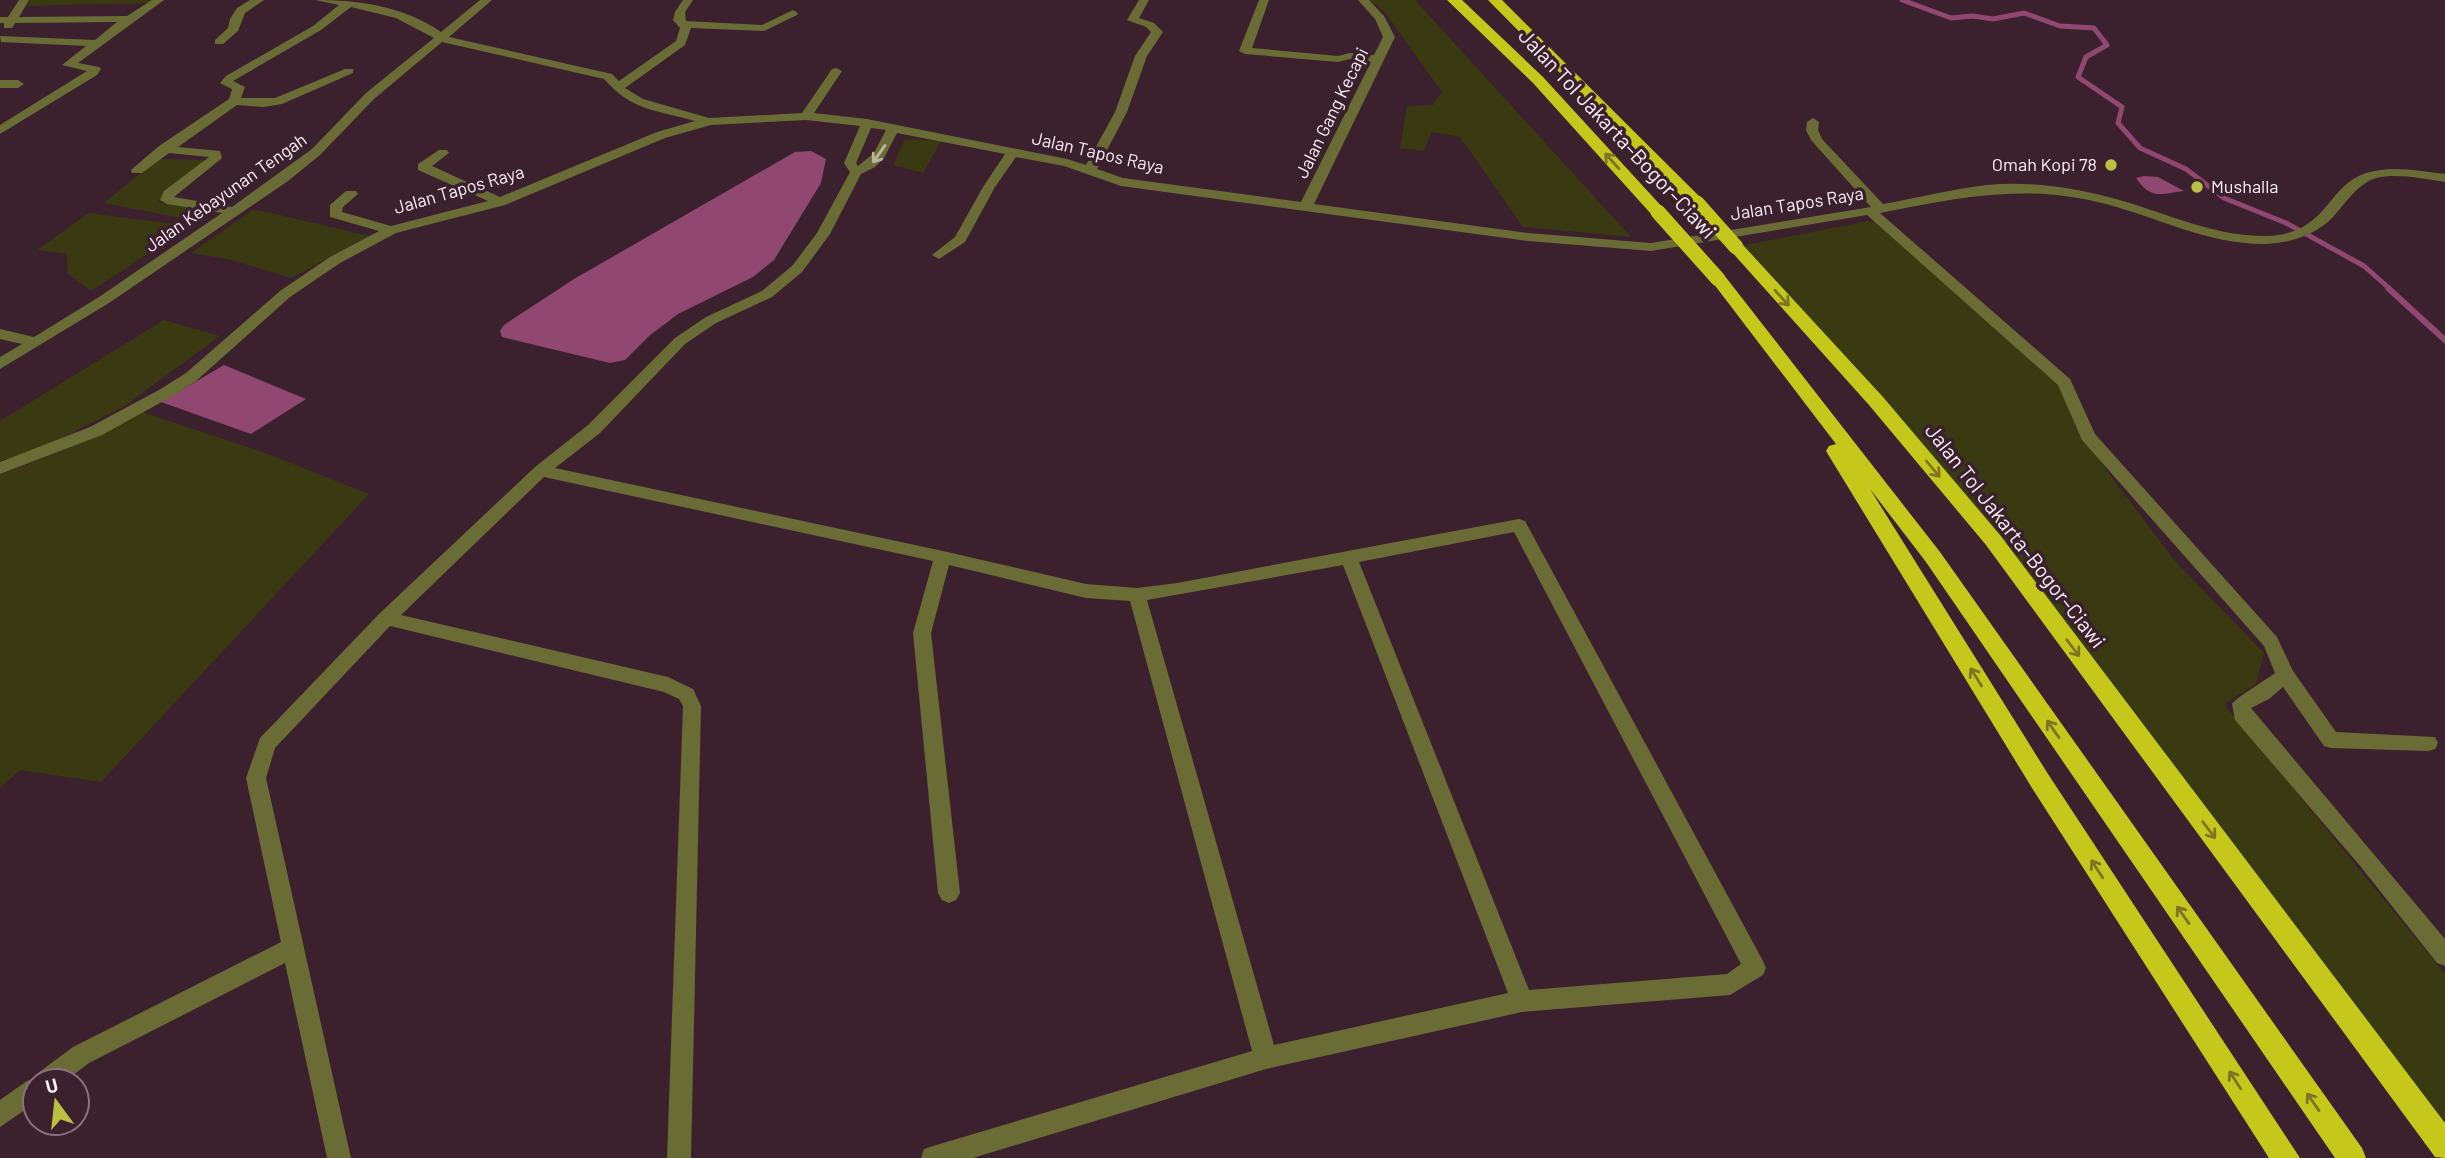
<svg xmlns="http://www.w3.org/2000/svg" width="2445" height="1158" viewBox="0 0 2445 1158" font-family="Barlow,sans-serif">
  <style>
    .green { fill: #393a12 }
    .water { fill: #914870 }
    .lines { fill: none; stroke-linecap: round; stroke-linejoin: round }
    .stream-far1 { stroke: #914870; stroke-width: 5 }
    .stream { stroke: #914870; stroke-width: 6 }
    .minor { fill: #6a6c35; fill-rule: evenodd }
    .motorway { fill: #c5c71b; fill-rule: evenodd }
    .motorway-bridge { stroke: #c5c71b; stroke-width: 15 }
    .oneway { stroke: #bbb49f }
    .oneway2 { stroke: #807424 }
    .poi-dot { fill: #bdbf43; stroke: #3b202e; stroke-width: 2.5 }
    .labels { text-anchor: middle; stroke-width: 7; stroke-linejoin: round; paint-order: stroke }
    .far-street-label { font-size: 18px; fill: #feeef5; stroke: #3b202e }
    .far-poi-label { font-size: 18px; fill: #feeef5; stroke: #3b202e; text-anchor: end }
    .street-label { font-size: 21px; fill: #feeef5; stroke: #3b202e }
  </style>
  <rect width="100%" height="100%" fill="#3b202e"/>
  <!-- green -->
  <g class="green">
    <path d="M30 0H151L148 3 26 6Z"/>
    <path d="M1369 0H1415L1631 237 1523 227 1460 137 1432 132 1424 151 1400 148 1407 106 1433 105 1442 92 1384 11Z"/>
    <path d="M905 139 941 141 923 173 893 165Z"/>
    <path d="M158 159 208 160 157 202 210 211 196 221 104 203Z"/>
    <path d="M254 209 369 236 291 278 228 259 191 253Z"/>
    <path d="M89 213 190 226 91 291 68 274 67 254 37 250Z"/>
    <path d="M1868 221 1879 223 2055 376 2077 429 2116 483 2175 561 2264 653 2256 684 2224 704 2445 974V1147L1993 540 1736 247Z"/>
    <path d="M164 320 220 336 123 407 38 450 0 461V421Z"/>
    <path d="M142 412 260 451 369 494 101 782 20 770 0 788V475L64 450Z"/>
  </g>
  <!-- water -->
  <g class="water">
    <path d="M811 151 826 159 821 183 774 260 753 277 678 314 649 336 625 360 610 363 502 337 500 331 504 325 574 279 795 152Z"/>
    <path d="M2144 176 2158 177 2184 191C2160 194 2151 200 2136 178Z"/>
    <path d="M224 365 306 399 251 434 161 402Z"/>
  </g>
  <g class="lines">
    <!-- stream-far1 -->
    <path class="stream-far1" d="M1902 0 1951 18 1973 16 1993 19 2024 13 2060 26 2094 28 2107 45 2086 57 2078 77 2122 107 2118 123 2140 148 2186 169 2224 198 2286 223 2364 266 2390 289"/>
    <!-- stream -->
    <path class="stream" d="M2388 288 2445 340"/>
    <!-- minor -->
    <g class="minor">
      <path d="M19 0H29L19 17 127 16 152 0H164L78 63 99 67 101 69 97 75 0 134V125L87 71 62 65 86 46 1 42 0 36 95 40 117 22 15 23 12 28H4V23H0V17H8Z"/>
      <path d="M250 0H264L245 13 238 31 223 44H215V40L228 28 230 19 237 8Z"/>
      <path d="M315 0C358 0 404 6 441 32L480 0H492L449 37 612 74 619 81 676 41 680 28 673 20 675 12 683 0H693L685 12 686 21 762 25 793 10 798 13 797 15 764 31 691 28 685 45 625 88 643 99 709 118 802 113 832 69 836 68 842 71 814 113 867 119 1067 159 1086 165 1115 112 1135 56 1151 32 1146 27 1127 20 1139 0H1149L1139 18 1154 23 1163 32 1147 56 1127 112 1097 169 1123 178 1301 202 1371 62 1350 59 1338 62 1245 54 1239 51 1259 0H1269L1252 48 1338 56 1350 53 1374 55 1383 37 1375 19 1358 0H1369L1384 16 1395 37 1314 204 1528 233 1651 243 1871 207 1811 140 1806 130 1807 122 1813 118 1819 122 1818 130 1822 139 1883 204C1917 198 1952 189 1987 185 2027 181 2069 187 2108 197 2161 210 2211 237 2267 236 2328 234 2326 186 2366 173 2392 165 2419 171 2445 174V182C2423 179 2398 173 2376 178 2357 184 2346 203 2333 217 2316 235 2290 243 2266 244 2210 245 2159 218 2106 204 2025 183 1960 197 1880 213L2070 379 2095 434 2277 637 2293 671 2336 732 2435 737 2438 743 2435 749 2428 751 2331 748 2324 746 2283 687 2269 699 2251 708 2445 939V966L2437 963 2361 867 2235 720 2232 704C2234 699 2266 680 2275 673L2264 646 2082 440 2058 385 1867 215 1651 251 1528 241 1121 186 1064 166 1016 157 995 187 965 242 939 259 932 255 955 237 983 187 1005 154 897 133 884 158 875 167 861 174 830 234 802 272 772 297 716 323 685 344 600 433 555 468 943 551 1086 584 1137 588 1177 583 1519 519 1525 521 1763 961 1766 968 1763 975 1730 995 1522 1012 1266 1069 973 1158H921L924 1149 933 1146 1252 1051 1130 601 1086 598 949 565 931 633 960 893 956 900 949 903 942 900 938 893 913 633 933 561 544 477 401 615 668 677 693 689 701 706 691 1158H667L683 706 679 699 664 692 390 626 275 748 266 778 351 1158H327L285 963 89 1063 65 1081H35V1103L0 1127V1100L27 1081 36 1078 38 1073 73 1047 281 942 246 778 260 738 380 613 535 467 588 425 675 338 706 317 762 291 792 266 817 233 850 172 844 163 860 126 806 120 711 125 665 138 505 205 396 233 340 263 290 297 196 381 169 398 102 435 0 474V462L90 427 159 390 186 373 280 291 330 257 379 231 330 217V205L346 191H356L358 194 343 207 342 212 391 226 488 201 418 170V164L439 150H447L449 153 432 166 500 197 657 132 695 121C656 110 632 111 604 79L442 42 374 99 320 155 288 181 109 303 0 369V357L22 344 0 339V329L34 337 99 297 222 213 167 204 160 200 164 191 209 157 169 153 142 173H132L131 170 159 146 229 99 232 89 220 83 226 76 313 26 339 5ZM351 7 396 18 434 38 366 93 312 149 232 207 174 197 222 158 220 151 178 147 237 105 264 107 282 104 353 73V69H345L275 98H241L245 87 233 81 321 30ZM871 128 886 130 874 153 858 166 856 163ZM1514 532 1741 964 1727 974 1529 990 1359 562ZM1343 565 1508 993 1274 1045 1147 600Z"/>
      <path d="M0 80H18L24 84 18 88H0Z"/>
    </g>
    <!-- motorway -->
    <g class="motorway">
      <path d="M1447 0H1462L1543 77 1664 209 1666 212 1664 215H1652L1533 83Z"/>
      <path d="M1488 0H1502L1703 200 1705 203 1703 206H1691Z"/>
      <path d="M1736 242 1742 244 1883 397 2000 535 2445 1123V1158L2435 1157 1986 545 1869 405 1730 250 1728 247 1730 244Z"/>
      <path d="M1718 274 1724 275 1940 552 2362 1148 2366 1158H2335L1926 562 1870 489 2048 774 2300 1158H2269L2032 788 1829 456 1826 451 1829 446 1836 444 1710 279Z"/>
    </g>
    <!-- motorway-bridge -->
    <g class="motorway-bridge">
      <path d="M1697 203 1736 247"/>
      <path d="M1658 212 1718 279"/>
    </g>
  </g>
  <!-- one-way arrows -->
  <defs><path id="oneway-shaft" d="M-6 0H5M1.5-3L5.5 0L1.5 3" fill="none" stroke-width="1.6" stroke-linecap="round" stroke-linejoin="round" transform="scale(1.75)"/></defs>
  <use class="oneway" href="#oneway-shaft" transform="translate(879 154) rotate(125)"/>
  <g class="oneway2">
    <use href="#oneway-shaft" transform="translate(1612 161) rotate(-132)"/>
    <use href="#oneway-shaft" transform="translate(1782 298) rotate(48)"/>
    <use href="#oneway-shaft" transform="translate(1933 469) rotate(50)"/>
    <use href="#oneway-shaft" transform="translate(2073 648) rotate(53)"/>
    <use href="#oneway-shaft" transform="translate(1976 677) rotate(-122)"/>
    <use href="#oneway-shaft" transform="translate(2053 729) rotate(-125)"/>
    <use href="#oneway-shaft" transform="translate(2209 830) rotate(53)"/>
    <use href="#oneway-shaft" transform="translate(2097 869) rotate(-123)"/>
    <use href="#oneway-shaft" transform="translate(2183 915) rotate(-125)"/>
    <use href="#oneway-shaft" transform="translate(2235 1080) rotate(-123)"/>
    <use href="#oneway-shaft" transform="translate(2313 1102) rotate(-125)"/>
  </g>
  <!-- markers -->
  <g class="poi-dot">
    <circle cx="2111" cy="165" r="7"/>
    <circle cx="2197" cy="187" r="7"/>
  </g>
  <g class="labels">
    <!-- far-street labels -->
    <g class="far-street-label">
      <text transform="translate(1332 113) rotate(-64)" y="6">Jalan Gang Kecapi</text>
      <text transform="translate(1098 153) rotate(13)" y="6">Jalan Tapos Raya</text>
      <text transform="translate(459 190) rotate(-16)" y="6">Jalan Tapos Raya</text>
      <text transform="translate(226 193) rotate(-35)" y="6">Jalan Kebayunan Tengah</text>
      <text transform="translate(1797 204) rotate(-9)" y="6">Jalan Tapos Raya</text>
    </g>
    <!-- far-poi labels -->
    <g class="far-poi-label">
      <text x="2097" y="171">Omah Kopi 78</text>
      <text x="2211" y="193" text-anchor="start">Mushalla</text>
    </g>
    <!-- street labels -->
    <g class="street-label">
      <text transform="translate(1617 134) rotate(47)" y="7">Jalan Tol Jakarta–Bogor–Ciawi</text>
      <text transform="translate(2015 536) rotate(52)" y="7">Jalan Tol Jakarta–Bogor–Ciawi</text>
    </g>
  </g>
  <!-- north arrow -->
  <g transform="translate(56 1102) rotate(345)"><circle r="33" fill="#3b202e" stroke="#89727e" stroke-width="2"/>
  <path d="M0-5L12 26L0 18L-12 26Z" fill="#bdbf43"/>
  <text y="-10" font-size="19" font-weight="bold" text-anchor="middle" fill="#feeef5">U</text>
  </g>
</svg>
